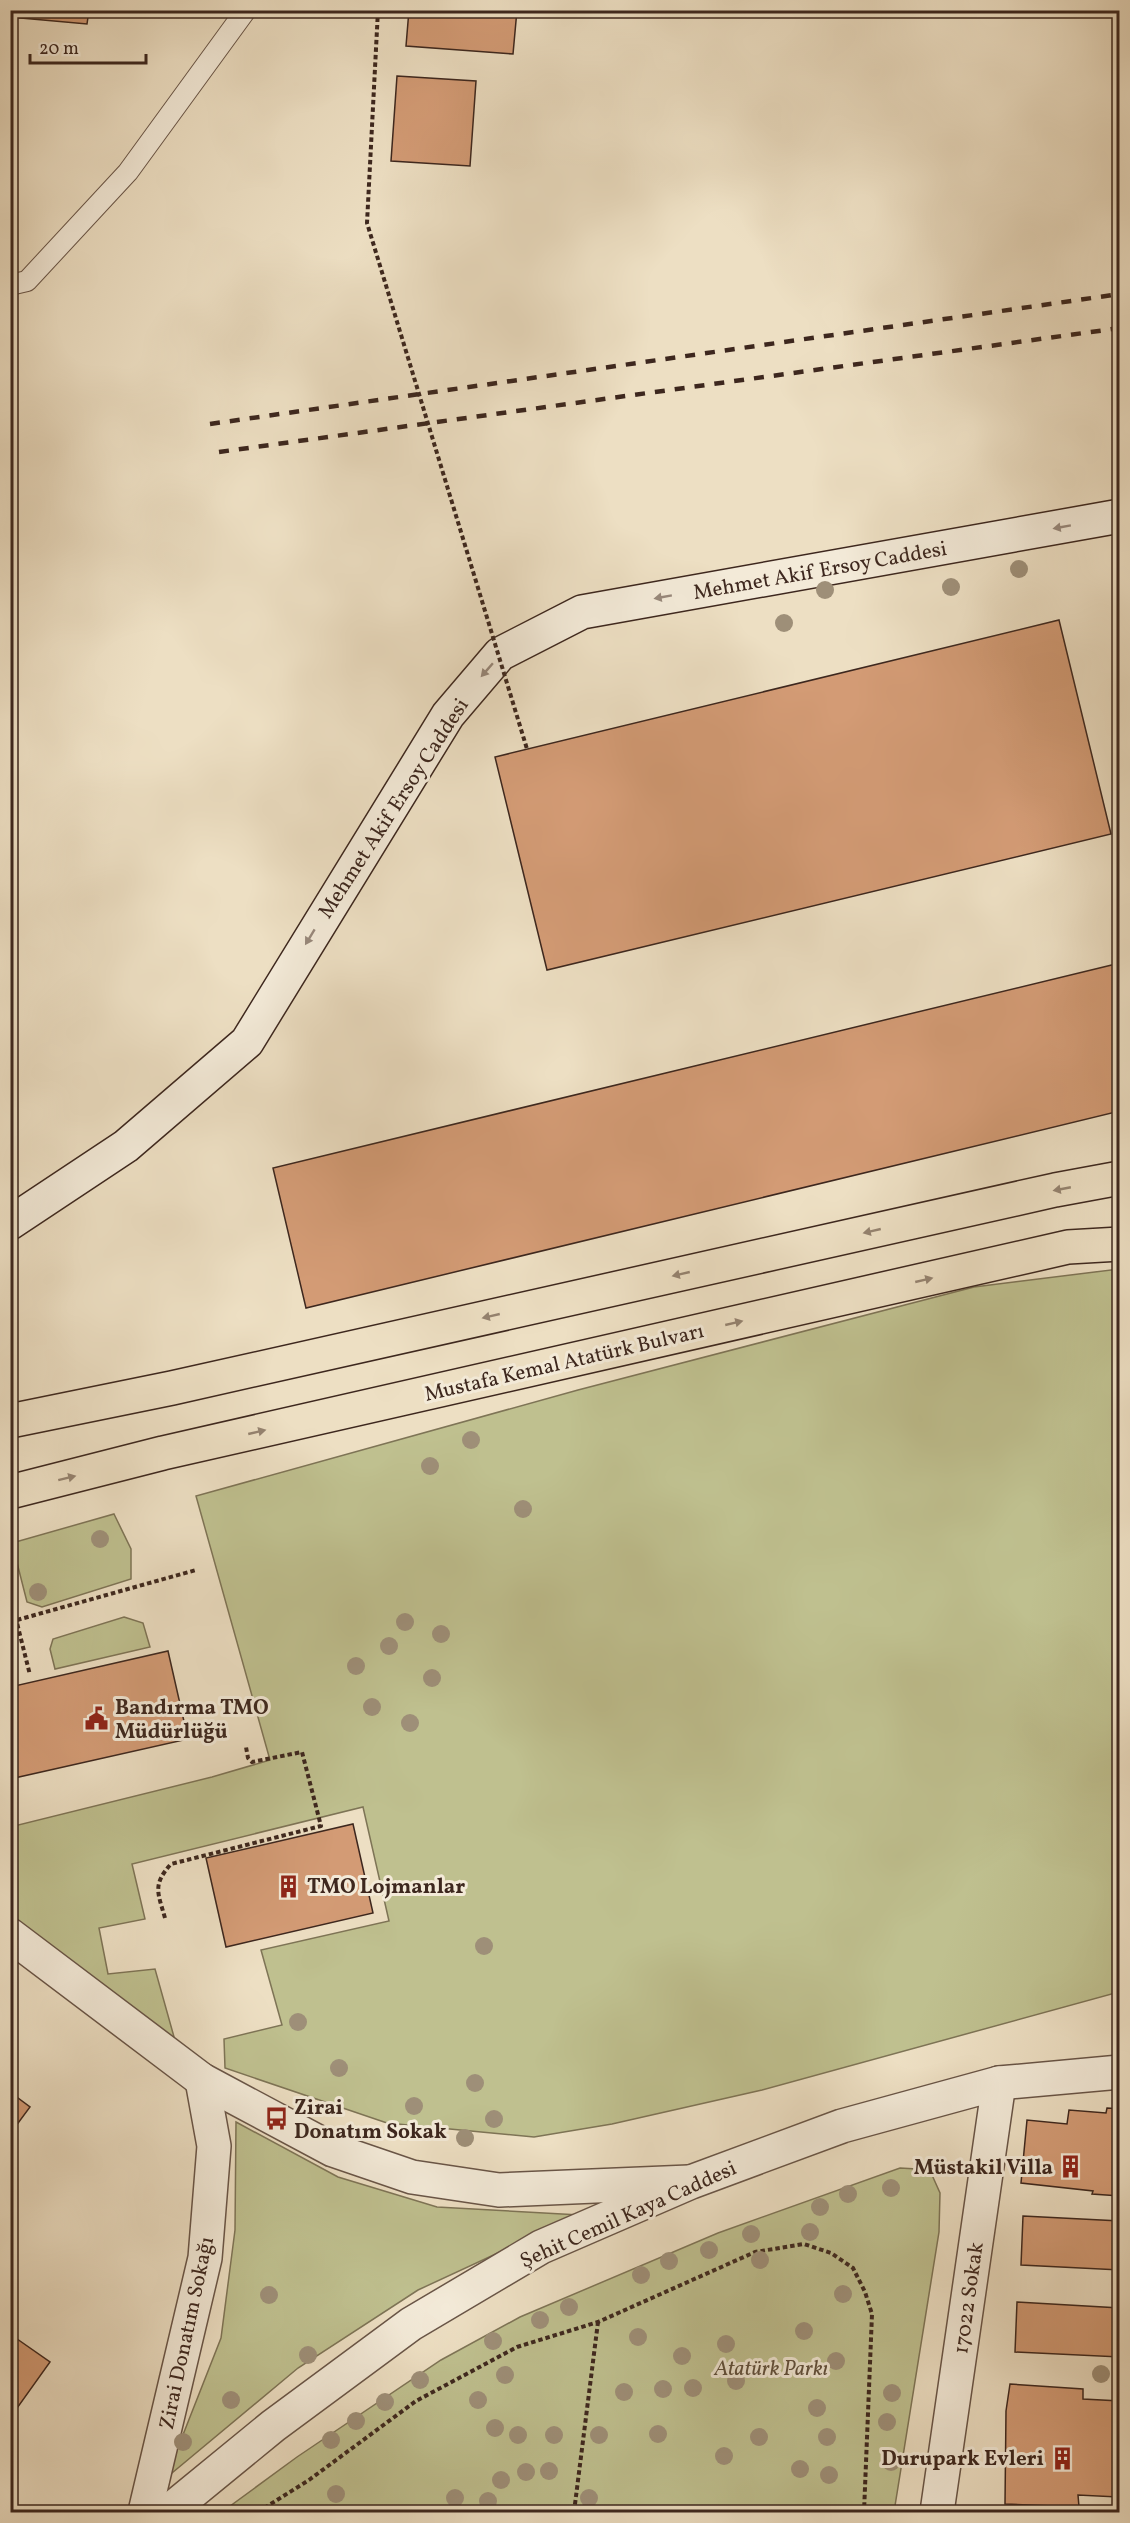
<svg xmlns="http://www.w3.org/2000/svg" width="1130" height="2523" viewBox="0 0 1130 2523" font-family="Vollkorn,serif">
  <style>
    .green { fill: #bfc08f; stroke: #7e7456; stroke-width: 1.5 }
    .building { fill: #d39b75; stroke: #3d271e; stroke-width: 1.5 }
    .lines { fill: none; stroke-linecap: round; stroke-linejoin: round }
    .service-casing { stroke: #695547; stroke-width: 22 }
    .minor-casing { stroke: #695547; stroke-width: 36 }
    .tertiary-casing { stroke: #695547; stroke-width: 36 }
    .secondary-casing { stroke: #3d271e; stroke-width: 36 }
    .primary-casing { stroke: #3d271e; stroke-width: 36 }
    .path { stroke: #3d271e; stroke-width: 4; stroke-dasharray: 4.5 3; stroke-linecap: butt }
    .service { stroke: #f3ead8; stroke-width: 20 }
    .minor { stroke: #f3ead8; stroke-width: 33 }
    .tertiary { stroke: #f3ead8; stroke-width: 33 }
    .secondary { stroke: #f3ead8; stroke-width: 33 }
    .primary { stroke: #eddfc3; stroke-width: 33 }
    .rail { stroke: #3d271e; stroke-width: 4.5; stroke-dasharray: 10 10; stroke-linecap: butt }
    .path-bridge { stroke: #3d271e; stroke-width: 4; stroke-dasharray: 4.5 3; stroke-linecap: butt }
    .tree { fill: #9e8f78 }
    .oneway { fill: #98887b }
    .oneway2 { fill: #958370 }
    .labels { text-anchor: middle; stroke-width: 6; stroke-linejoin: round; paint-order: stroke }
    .street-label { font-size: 21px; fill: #3d271e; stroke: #f3ead8 }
    .poi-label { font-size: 21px; font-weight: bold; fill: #3d271e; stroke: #f3ead8; text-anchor: start }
    .park-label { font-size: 21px; font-style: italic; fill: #5e4d3a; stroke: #f3ead8 }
  </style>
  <rect width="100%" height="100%" fill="#eddfc3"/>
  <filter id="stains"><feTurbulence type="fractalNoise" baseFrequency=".00333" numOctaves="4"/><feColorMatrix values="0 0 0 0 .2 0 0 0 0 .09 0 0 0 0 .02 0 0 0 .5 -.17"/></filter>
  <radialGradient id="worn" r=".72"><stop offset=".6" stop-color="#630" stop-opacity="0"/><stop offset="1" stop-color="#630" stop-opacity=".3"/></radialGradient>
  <!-- green -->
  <g class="green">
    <path d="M1119 1269V1992L762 2090 612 2124 534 2137 387 2123 225 2068 224 2039 282 2025 261 1950 389 1921 363 1807 132 1864 145 1919 99 1928 108 1974 155 1969 176 2044 11 1919 10 1827 212 1777 270 1760 196 1496 578 1390 974 1287Z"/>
    <path d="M114 1514 131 1549V1579L42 1607 27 1602 12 1543Z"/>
    <path d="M124 1617 143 1623 150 1647 55 1669 50 1649 53 1639Z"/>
    <path d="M236 2122 338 2177 437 2207 580 2215 418 2290 298 2368 166 2478 221 2338 235 2230Z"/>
    <path d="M900 2168 917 2169 932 2175 940 2193 939 2232 894 2512H222L297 2457 441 2360 520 2317 718 2233Z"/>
  </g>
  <!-- building -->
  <g class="building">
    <path d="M10 10H89L87 24 10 17Z"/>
    <path d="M409 10H517L513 54 406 46Z"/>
    <path d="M397 76 476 81 470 166 391 161Z"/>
    <path d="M1059 620 1111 834 547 970 495 757Z"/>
    <path d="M1120 963V1111L306 1308 273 1168Z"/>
    <path d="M168 1651 188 1739 10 1779V1687Z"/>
    <path d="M353 1824 373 1913 226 1947 206 1858Z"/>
    <path d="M10 2092 30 2107 10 2134Z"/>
    <path d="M1107 2108 1120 2109V2196L1092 2194 1093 2191 1021 2183 1027 2120 1067 2124 1069 2110 1106 2113Z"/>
    <path d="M1023 2216 1120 2221V2270L1021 2265Z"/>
    <path d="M1017 2302 1120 2308V2357L1015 2352Z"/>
    <path d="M10 2334 50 2362 10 2418Z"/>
    <path d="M1010 2384 1083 2389V2399L1120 2401 1118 2497 1078 2495 1079 2507 1005 2504 1006 2411Z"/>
  </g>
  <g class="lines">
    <defs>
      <path id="service" d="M10 285 27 281 128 172 246 10"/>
      <g id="minor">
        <path d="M10 1935 202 2080 333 2150 412 2177 499 2190 689 2182"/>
        <path d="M145 2512 205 2258 214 2146 202 2080"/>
        <path d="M937 2512 999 2083"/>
      </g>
      <path id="tertiary" d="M168 2512 273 2426 411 2324 541 2247 691 2182 842 2126 999 2083 1120 2072"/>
      <path id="secondary" d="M10 1223 126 1146 247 1042 448 715 500 654 582 612 1120 516"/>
      <g id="primary">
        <path d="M10 1421 172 1388 1055 1190 1120 1178"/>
        <path d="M10 1492 163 1453 1068 1247 1120 1244"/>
      </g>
    </defs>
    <!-- service casing -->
    <use href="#service" class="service-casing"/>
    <!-- minor casing -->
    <use href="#minor" class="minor-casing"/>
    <!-- tertiary casing -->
    <use href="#tertiary" class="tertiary-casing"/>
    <!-- secondary casing -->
    <use href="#secondary" class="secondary-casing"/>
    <!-- primary casing -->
    <use href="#primary" class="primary-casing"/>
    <!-- path -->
    <g class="path">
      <path d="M10 1595 30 1675"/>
      <path d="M17 1620 196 1570"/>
      <path d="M165 1918C158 1893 152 1885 171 1864L321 1826 302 1752 252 1762 248 1758 246 1747"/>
      <path d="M258 2512 309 2480 416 2401 517 2347 598 2322 755 2252 804 2244 831 2253 853 2268 865 2292 872 2314 864 2512"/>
      <path d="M574 2512 598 2322"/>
    </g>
    <!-- service -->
    <use href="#service" class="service"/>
    <!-- minor -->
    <use href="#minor" class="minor"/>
    <!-- tertiary -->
    <use href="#tertiary" class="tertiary"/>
    <!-- secondary -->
    <use href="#secondary" class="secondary"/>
    <!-- primary -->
    <use href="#primary" class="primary"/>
    <!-- rail -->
    <g class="rail">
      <path d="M210 424 1120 294"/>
      <path d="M219 452 1120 328"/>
    </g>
    <!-- path-bridge -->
    <path class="path-bridge" d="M378 10 367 223 527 749"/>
  </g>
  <!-- trees -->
  <g class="tree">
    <circle cx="1019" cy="569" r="9"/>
    <circle cx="951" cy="587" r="9"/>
    <circle cx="825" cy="590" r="9"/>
    <circle cx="784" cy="623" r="9"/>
    <circle cx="471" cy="1440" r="9"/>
    <circle cx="430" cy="1466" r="9"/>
    <circle cx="523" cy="1509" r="9"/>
    <circle cx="100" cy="1539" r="9"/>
    <circle cx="38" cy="1592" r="9"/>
    <circle cx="405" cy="1622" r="9"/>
    <circle cx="441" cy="1634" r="9"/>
    <circle cx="389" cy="1646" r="9"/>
    <circle cx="356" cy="1666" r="9"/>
    <circle cx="432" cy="1678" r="9"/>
    <circle cx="372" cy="1707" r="9"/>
    <circle cx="410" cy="1723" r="9"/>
    <circle cx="484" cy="1946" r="9"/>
    <circle cx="298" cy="2022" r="9"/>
    <circle cx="339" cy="2068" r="9"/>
    <circle cx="475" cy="2083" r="9"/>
    <circle cx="414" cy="2106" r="9"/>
    <circle cx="494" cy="2119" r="9"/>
    <circle cx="465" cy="2138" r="9"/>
    <circle cx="891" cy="2188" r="9"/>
    <circle cx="848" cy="2194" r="9"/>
    <circle cx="820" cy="2207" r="9"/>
    <circle cx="810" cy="2232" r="9"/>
    <circle cx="751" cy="2234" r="9"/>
    <circle cx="709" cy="2250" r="9"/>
    <circle cx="760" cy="2260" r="9"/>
    <circle cx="669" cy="2261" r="9"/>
    <circle cx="641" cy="2275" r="9"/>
    <circle cx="843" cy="2294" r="9"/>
    <circle cx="269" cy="2295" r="9"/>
    <circle cx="569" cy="2307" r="9"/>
    <circle cx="540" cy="2320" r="9"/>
    <circle cx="804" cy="2331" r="9"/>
    <circle cx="638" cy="2337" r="9"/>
    <circle cx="493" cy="2341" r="9"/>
    <circle cx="726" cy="2344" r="9"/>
    <circle cx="308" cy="2355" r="9"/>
    <circle cx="682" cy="2356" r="9"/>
    <circle cx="836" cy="2361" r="9"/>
    <circle cx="1101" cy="2374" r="9"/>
    <circle cx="505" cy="2375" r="9"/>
    <circle cx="420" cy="2380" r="9"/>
    <circle cx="736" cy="2381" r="9"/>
    <circle cx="693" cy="2388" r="9"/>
    <circle cx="663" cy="2389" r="9"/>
    <circle cx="624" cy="2392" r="9"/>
    <circle cx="892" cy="2393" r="9"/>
    <circle cx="231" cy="2400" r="9"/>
    <circle cx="478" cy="2400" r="9"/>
    <circle cx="385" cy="2402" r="9"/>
    <circle cx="817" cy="2408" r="9"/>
    <circle cx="356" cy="2421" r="9"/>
    <circle cx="887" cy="2422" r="9"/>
    <circle cx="495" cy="2428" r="9"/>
    <circle cx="658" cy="2434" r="9"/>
    <circle cx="518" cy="2435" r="9"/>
    <circle cx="554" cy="2435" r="9"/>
    <circle cx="599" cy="2435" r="9"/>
    <circle cx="759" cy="2437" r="9"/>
    <circle cx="827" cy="2437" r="9"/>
    <circle cx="331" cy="2440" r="9"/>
    <circle cx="183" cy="2442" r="9"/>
    <circle cx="724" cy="2456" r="9"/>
    <circle cx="891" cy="2462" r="9"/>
    <circle cx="800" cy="2469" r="9"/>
    <circle cx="549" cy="2471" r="9"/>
    <circle cx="526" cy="2472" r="9"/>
    <circle cx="829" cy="2475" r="9"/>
    <circle cx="501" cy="2480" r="9"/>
    <circle cx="336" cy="2494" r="9"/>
    <circle cx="455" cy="2498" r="9"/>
    <circle cx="589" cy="2498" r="9"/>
    <circle cx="488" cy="2501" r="9"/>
  </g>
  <!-- one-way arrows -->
  <defs><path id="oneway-solid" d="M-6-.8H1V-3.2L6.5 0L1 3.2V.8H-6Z" transform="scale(1.5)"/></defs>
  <g class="oneway">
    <use href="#oneway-solid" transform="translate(1062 527) rotate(170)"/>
    <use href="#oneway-solid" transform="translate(663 597) rotate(170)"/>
    <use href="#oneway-solid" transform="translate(487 670) rotate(131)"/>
    <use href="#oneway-solid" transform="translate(310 937) rotate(121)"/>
  </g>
  <g class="oneway2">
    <use href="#oneway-solid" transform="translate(1062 1189) rotate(169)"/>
    <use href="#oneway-solid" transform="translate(872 1231) rotate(167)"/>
    <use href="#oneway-solid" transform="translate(681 1274) rotate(167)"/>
    <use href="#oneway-solid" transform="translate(924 1280) rotate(-13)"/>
    <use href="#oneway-solid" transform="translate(491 1316) rotate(167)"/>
    <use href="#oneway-solid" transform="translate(734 1323) rotate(-13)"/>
    <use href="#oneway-solid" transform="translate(257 1432) rotate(-13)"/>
    <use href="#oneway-solid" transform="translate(67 1478) rotate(-14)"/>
  </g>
  <!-- icons -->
  <defs>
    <symbol id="civic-bare" viewBox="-9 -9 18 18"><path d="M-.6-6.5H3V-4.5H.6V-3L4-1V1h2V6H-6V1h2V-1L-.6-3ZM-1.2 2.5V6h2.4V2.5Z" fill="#8f2418" stroke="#f3ead8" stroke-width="2.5" paint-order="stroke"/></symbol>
    <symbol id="building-bare" viewBox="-9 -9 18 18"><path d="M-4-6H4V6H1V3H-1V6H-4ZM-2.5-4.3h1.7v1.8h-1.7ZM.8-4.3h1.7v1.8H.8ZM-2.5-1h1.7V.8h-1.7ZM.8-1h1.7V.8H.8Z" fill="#8f2418" stroke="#f3ead8" stroke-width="2.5" paint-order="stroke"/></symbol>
    <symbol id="bus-bare" viewBox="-9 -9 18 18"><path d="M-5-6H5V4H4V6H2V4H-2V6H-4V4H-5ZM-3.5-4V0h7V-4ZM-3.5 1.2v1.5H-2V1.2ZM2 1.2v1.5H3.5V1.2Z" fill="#8f2418" stroke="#f3ead8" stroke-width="2.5" paint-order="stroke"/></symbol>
  </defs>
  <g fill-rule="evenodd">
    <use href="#civic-bare" x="80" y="1702" width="33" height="33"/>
    <use href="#building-bare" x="272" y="1870" width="33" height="33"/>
    <use href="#bus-bare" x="260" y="2102" width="33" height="33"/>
    <use href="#building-bare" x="1054" y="2150" width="33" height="33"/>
    <use href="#building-bare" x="1046" y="2442" width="33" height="33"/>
  </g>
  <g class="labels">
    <!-- street labels -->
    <g class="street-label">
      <text transform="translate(820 570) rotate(-10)" y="7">Mehmet Akif Ersoy Caddesi</text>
      <text transform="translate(393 808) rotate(-57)" y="7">Mehmet Akif Ersoy Caddesi</text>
      <text transform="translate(564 1362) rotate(-13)" y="7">Mustafa Kemal Atatürk Bulvarı</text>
      <text transform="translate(628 2214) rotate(-24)" y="7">Şehit Cemil Kaya Caddesi</text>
      <text transform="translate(968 2298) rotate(-82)" y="7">17022 Sokak</text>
      <text transform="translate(186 2333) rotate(-78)" y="7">Zirai Donatım Sokağı</text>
    </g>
    <!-- poi labels -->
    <g class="poi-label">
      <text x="115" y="1714">Bandırma TMO<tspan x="115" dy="24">Müdürlüğü</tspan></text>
      <text x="307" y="1893">TMO Lojmanlar</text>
      <text x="294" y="2114">Zirai<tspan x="294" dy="24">Donatım Sokak</tspan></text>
      <text x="1053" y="2174" text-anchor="end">Müstakil Villa</text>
      <text x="1044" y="2465" text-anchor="end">Durupark Evleri</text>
    </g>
    <!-- park labels -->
    <g class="park-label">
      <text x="771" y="2375">Atatürk Parkı</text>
    </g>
  </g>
  <!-- margin -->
  <rect width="1130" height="2523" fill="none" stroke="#eddfc3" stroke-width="36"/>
  <rect x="12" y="12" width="1106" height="2499" fill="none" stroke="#3d271e" stroke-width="3"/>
  <rect x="18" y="18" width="1094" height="2487" fill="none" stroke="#3d271e" stroke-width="1.5"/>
  <!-- scale -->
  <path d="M30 54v9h116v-9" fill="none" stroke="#3d271e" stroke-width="3"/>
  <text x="39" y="54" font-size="18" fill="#3d271e" stroke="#f3ead8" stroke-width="4.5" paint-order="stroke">20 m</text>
  <rect width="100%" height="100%" filter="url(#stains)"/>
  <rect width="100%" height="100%" fill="url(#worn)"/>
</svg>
